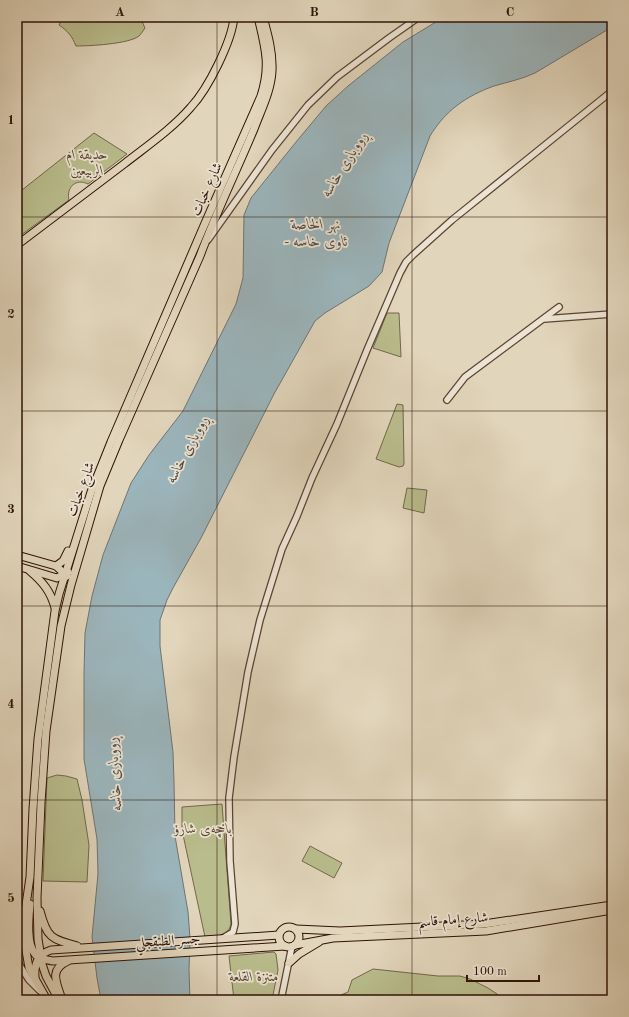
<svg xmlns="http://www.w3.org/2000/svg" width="629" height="1017" viewBox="0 0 629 1017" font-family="'Old Standard TT',Amiri,serif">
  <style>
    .green { fill: #b9bc8c; stroke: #74674a }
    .water { fill: #9bb5bc; stroke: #6f7474 }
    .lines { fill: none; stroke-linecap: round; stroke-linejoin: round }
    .minor-casing { stroke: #5b4334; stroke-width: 8 }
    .major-casing { stroke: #2e1207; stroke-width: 9 }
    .minor { stroke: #ece4d3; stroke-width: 5.5 }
    .major { stroke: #e1d5bb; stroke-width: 7 }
    .grid { fill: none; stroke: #2e1207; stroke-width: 1; stroke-opacity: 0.55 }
    .labels { text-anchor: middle; stroke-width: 3.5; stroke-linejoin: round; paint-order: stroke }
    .park-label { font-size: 14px; font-style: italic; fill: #58452f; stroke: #ece4d3 }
    .street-label { font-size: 14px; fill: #2e1207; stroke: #ece4d3 }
    .water-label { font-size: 15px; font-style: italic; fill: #544b46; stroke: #ece4d3 }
    .neatline { fill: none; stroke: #2e1207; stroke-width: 1.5 }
    .grid-label { font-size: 13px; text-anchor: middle; font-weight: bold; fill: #2e1207 }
  </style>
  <rect width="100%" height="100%" fill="#e1d5bb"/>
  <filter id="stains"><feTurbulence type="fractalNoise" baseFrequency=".005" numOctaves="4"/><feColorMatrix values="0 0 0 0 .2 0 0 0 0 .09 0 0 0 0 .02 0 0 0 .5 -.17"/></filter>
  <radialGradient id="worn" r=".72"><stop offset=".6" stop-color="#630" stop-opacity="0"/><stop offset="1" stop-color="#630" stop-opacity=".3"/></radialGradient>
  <!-- green -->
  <g class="green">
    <path d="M63 17H140L145 28C143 31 141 34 139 36 129 44 89 46 76 46 72 36 68 31 59 25Z"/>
    <path d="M94 133 127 154 88 184C76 178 66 187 69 200L17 238V194Z"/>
    <path d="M387 313H399L401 357 373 348Z"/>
    <path d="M397 404 403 405 404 464 403 466 399 467 376 459Z"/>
    <path d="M407 488 427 490 424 513 403 508Z"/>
    <path d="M57 775 66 776 77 779 82 800 89 845 87 882 43 881 47 778Z"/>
    <path d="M222 804 231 924C228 937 217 936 205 937L182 830V807Z"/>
    <path d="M310 846 342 863 334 878 302 861Z"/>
    <path d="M274 952 276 954 278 970 272 1000H234L229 956Z"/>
    <path d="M373 969 438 976H460L470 979 488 988 506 1000H340L341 995 348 992 352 980Z"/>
  </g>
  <!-- water -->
  <path class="water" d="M444 17H612V27L535 73C522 79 508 82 494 86 466 96 445 111 430 136L389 243 382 272 369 286 325 313 315 321 274 394 201 538 173 588 167 600 160 620V646L173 752 174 781 175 836 188 912 190 938 189 970 190 1000H101L97 978 92 937 98 874 97 839 84 759V673L85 633 92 596 103 555 131 483 149 455 183 411 236 304 243 278 244 215 251 198 296 142 326 106 348 86 403 42Z"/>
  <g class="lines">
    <defs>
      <g id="minor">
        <path d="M208 240 272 150 308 105 337 77 389 38 419 17"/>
        <path d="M544 319 612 314"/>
        <path d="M447 400 465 377 559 307"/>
        <path d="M223 938 233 932 235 924 230 861 229 798 234 757 248 672 260 620 282 549 297 516 312 478 337 424 367 350 400 273 406 262 413 255 452 220 612 91"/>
        <path d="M17 961 29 980 40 991"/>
        <path d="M281 1000 292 946"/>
      </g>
      <g id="major">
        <path d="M17 245C53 218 88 191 124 164 147 146 172 129 191 107 208 89 232 41 234 17"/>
        <path d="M17 555 56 566 67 576"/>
        <path d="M17 566 57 578 68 572"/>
        <path d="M56 566 63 561 68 551"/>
        <path d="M30 571C43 582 51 592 55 608"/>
        <path d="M30 904C29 917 26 944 35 954 39 959 46 960 53 961L285 946"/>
        <path d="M40 911C47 938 51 939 77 946"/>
        <circle cx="289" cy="937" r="10"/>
        <path d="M296 929 340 931 484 924 612 905"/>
        <path d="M295 945 333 938 486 931 612 910"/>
        <path d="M289 963 299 954 319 942"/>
        <path d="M35 977C34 964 38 954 51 950L279 935"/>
        <path d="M47 1000 29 968 24 939V919L30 877 33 809 38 739 55 611 59 594 91 492 111 442 206 221 261 96C271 65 265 47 258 17"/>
        <path d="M59 1000 46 976 42 964 38 939 37 898 41 803 46 731 61 626 71 585 100 486 119 440 200 256C216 213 236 172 254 129 261 110 271 91 272 71 273 53 268 35 263 17"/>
        <path d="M62 1000C57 983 48 970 68 961"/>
      </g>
    </defs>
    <!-- minor casing -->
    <use href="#minor" class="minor-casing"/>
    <!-- major casing -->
    <use href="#major" class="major-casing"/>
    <!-- minor -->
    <use href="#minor" class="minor"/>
    <!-- major -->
    <use href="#major" class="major"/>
  </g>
  <!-- grid -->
  <path class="grid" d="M217 17V1000M412 17V1000M17 217H612M17 411H612M17 606H612M17 800H612"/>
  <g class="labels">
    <!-- park labels -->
    <g class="park-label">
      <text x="87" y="159">حديقة ام<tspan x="87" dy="16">الربيعين</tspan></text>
      <text x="203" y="833">باخچەی شارۆ</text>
      <text x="254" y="981">متنزة القلعة</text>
    </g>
    <!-- street labels -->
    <g class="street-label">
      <text transform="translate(206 189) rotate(-66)" y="5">شارع خبات</text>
      <text transform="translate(80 489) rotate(-70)" y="5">شارع خبات</text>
      <text transform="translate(453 919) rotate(-4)" y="5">شارع إمام قاسم</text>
      <text transform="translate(168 940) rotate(-4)" y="5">جسر الطبقجلي</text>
    </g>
    <!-- water labels -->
    <g class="water-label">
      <text transform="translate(344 164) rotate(-58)" y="5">ڕووباری خاسە</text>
      <text x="316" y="229">نهر الخاصة<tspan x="316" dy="17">- ئاوی خاسە</tspan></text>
      <text transform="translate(187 449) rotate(-62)" y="5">ڕووباری خاسە</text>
      <text transform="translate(114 774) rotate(-94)" y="5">ڕووباری خاسە</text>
    </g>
  </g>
  <!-- margin -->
  <rect width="629" height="1017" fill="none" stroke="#e1d5bb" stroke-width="44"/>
  <!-- scale -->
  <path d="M467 975v6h72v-6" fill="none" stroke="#2e1207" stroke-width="2"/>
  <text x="473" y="975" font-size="12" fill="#2e1207" stroke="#ece4d3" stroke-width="3" paint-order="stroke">100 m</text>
  <rect x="22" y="22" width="585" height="973" class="neatline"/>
  <g class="grid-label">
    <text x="120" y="16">A</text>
    <text x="314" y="16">B</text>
    <text x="510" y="16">C</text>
    <text x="11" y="124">1</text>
    <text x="11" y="318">2</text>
    <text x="11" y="513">3</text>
    <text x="11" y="708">4</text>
    <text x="11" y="902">5</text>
  </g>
  <rect width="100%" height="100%" filter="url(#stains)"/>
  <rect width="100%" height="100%" fill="url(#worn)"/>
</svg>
